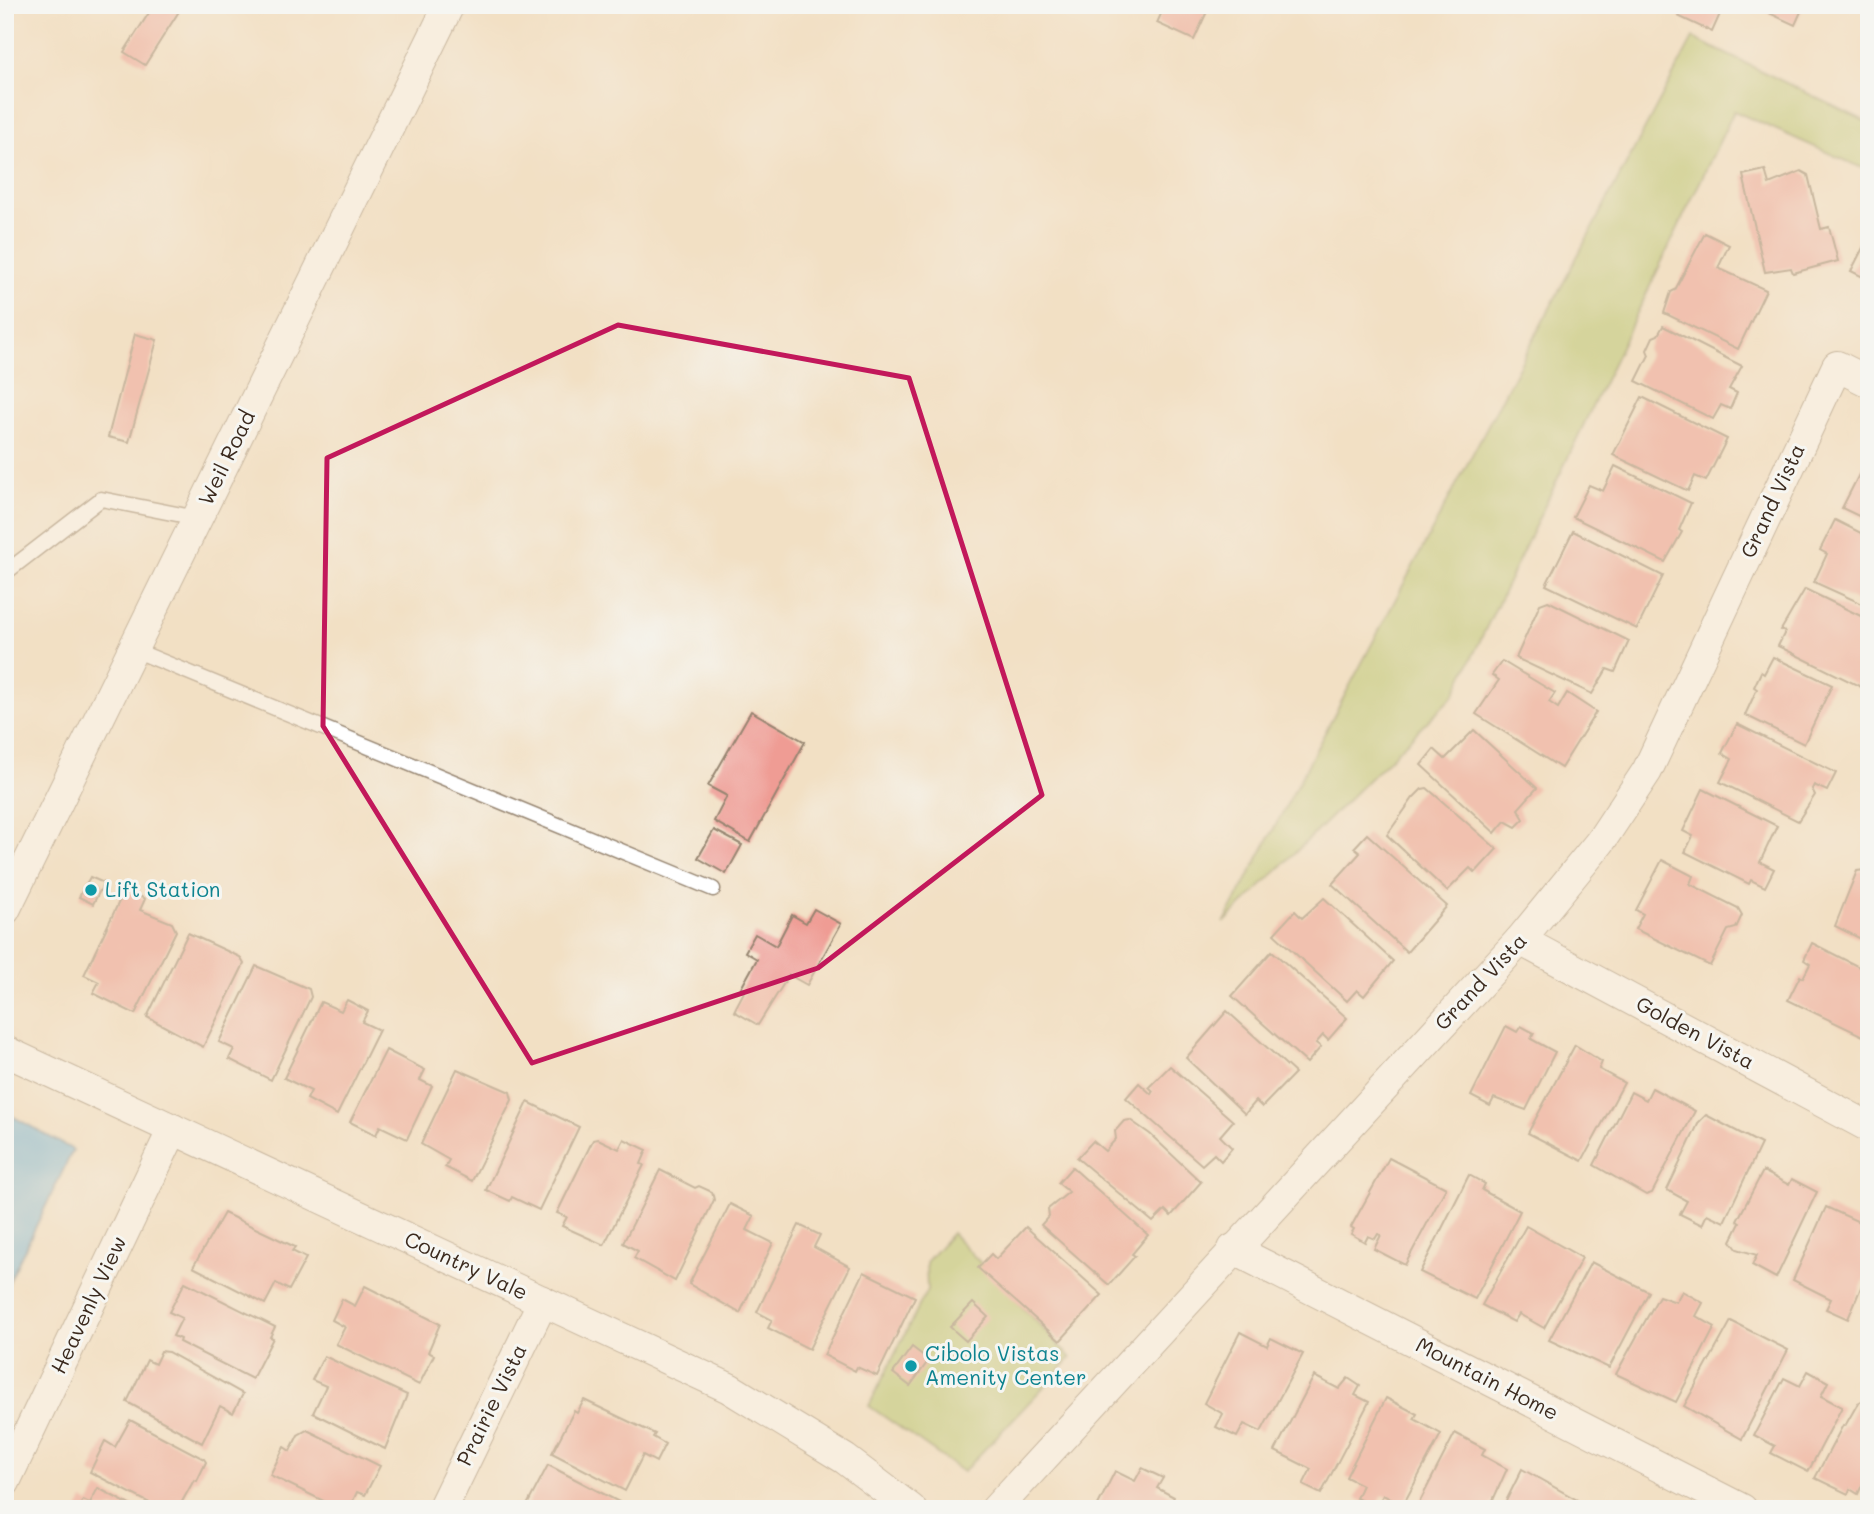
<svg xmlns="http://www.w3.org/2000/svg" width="1874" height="1514" viewBox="0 0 1874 1514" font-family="Mali,sans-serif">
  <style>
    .green { fill: #b2c66a; stroke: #767844; stroke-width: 2 }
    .water { fill: #62afdc; stroke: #4e6c7d; stroke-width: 2 }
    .building { fill: #ef9c94 }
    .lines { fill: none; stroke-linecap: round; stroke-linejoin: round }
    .lane-casing { stroke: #968571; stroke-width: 17 }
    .street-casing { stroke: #968571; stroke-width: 32 }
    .lane { stroke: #fff; stroke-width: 14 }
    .street { stroke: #fff; stroke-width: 30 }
    .marked { fill: none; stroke: #c2185b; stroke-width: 5; stroke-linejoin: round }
    .culture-dot { fill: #0f9aa8; stroke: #f6f6f2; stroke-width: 2.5 }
    .labels { text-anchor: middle; stroke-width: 6; stroke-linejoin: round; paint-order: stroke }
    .street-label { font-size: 21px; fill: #3b2a1e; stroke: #f6f6f2 }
    .culture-label { font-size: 21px; fill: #0d838f; stroke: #f6f6f2; text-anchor: start }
  </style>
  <rect width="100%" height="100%" fill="#f6f6f2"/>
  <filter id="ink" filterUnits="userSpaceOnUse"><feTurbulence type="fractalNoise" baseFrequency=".0143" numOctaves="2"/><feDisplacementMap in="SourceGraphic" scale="14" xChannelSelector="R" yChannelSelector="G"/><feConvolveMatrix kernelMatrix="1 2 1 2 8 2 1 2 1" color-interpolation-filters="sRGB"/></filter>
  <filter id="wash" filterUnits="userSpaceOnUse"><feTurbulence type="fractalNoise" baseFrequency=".00686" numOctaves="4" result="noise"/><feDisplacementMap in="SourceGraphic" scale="28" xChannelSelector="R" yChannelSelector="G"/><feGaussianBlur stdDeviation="1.57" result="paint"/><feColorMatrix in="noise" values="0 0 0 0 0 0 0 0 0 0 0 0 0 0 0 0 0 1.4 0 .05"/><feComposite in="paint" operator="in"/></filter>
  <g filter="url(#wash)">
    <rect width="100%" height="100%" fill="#f2e0c4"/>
    <!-- green -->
    <g class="green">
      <path d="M1693 38 1869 123V171L1734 111 1454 695 1224 923Z"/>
      <path d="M952 1233 1071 1358 963 1472 869 1406 927 1290 926 1262Z"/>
    </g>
    <!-- water -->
    <path class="water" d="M5 1112 73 1150 5 1290Z"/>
    <g id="blocks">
      <!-- building -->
      <g class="building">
        <path d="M154 5H183L145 65 124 52Z"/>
        <path d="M1165 5H1210L1194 40 1157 23Z"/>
        <path d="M1683 5H1724L1712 32 1678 16Z"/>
        <path d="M1752 5H1804L1795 25Z"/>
        <path d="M1765 170 1769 184 1801 171 1808 175 1821 229 1829 227 1838 261 1793 273 1791 268 1765 272 1743 175Z"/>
        <path d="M1705 233 1729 245 1718 268 1766 290 1738 349 1664 313 1671 292 1675 290Z"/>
        <path d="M1869 236V280L1851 271Z"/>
        <path d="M1663 326 1742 366 1729 389 1737 393 1730 409 1721 405 1713 419 1636 381 1649 355 1647 350 1653 337 1658 335Z"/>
        <path d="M135 334 157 340 129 442 108 437Z"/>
        <path d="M1642 397 1727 439 1706 481 1695 476 1688 491 1613 455Z"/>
        <path d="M1869 455V521L1842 508Z"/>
        <path d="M1615 466 1691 503 1679 530 1682 532 1665 562 1573 517 1589 485 1603 491Z"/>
        <path d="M1835 520 1869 537V607L1814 582 1827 554 1820 550Z"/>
        <path d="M1573 531 1663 576 1637 629 1546 585Z"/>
        <path d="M1805 589 1869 620V672L1861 687 1778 646 1785 632 1781 630Z"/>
        <path d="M1548 601 1629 641 1615 672 1607 669 1592 694 1516 658 1540 604Z"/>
        <path d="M1773 657 1832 685 1804 744 1745 715 1757 689 1754 687 1761 672 1764 674Z"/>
        <path d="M1502 661 1555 693 1549 702 1558 708 1567 693 1596 712 1561 768 1476 714 1499 680 1492 675Z"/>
        <path d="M751 711 805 742 750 842 714 821 727 796 708 786Z"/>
        <path d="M1737 724 1836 773 1827 791 1814 785 1812 789 1815 795 1798 821 1720 782 1732 759 1722 753Z"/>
        <path d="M1474 730 1537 788 1518 809 1524 819 1516 827 1505 821 1495 833 1421 765 1434 749 1445 759Z"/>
        <path d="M1427 788 1497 849 1475 873 1470 868 1447 891 1387 835 1413 798 1422 789Z"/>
        <path d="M1703 789 1777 826 1760 862 1774 869 1765 887 1751 880 1749 884 1685 852 1693 836 1683 831Z"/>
        <path d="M714 830 742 845 726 874 698 858Z"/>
        <path d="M1367 834 1447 906 1407 952 1332 884 1360 853 1354 848Z"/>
        <path d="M1662 860 1693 876 1690 884 1738 908 1742 915 1736 928 1728 930 1710 966 1635 929 1643 914 1636 910Z"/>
        <path d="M1865 870 1869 872V943L1835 926 1857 871Z"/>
        <path d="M90 877 104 883 93 904 79 897Z"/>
        <path d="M125 889 145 899 140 910 172 923 176 931 135 1014 93 993 99 982 84 975Z"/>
        <path d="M1324 898 1393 961 1364 996 1357 990 1347 1001 1274 934 1295 911 1302 918Z"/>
        <path d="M814 909 841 924 807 985 789 975 758 1025 734 1011 744 992 740 990 757 959 745 952 755 934 776 946 792 915 806 923Z"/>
        <path d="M188 933 240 957 244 964 203 1047 147 1017Z"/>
        <path d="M1812 943 1869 972V1039L1788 1000 1800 976 1803 978 1810 964 1804 960Z"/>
        <path d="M1272 951 1347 1018 1328 1040 1323 1035 1316 1043 1321 1047 1307 1063 1232 996Z"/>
        <path d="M256 966 309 989 311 997 271 1080 229 1059 234 1049 219 1042Z"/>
        <path d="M347 1000 368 1011 362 1022 379 1030 337 1115 307 1099 311 1091 284 1078 321 1002 341 1011Z"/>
        <path d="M1227 1011 1295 1073 1262 1107 1256 1101 1245 1114 1186 1058Z"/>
        <path d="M1506 1026 1517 1032 1521 1026 1534 1033 1531 1039 1555 1052 1526 1110 1494 1098 1490 1106 1471 1096Z"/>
        <path d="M1575 1045 1602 1062 1599 1069 1624 1083 1582 1161 1528 1133Z"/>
        <path d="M386 1050 425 1070 420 1080 432 1086 407 1139 380 1126 376 1135 350 1122Z"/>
        <path d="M1170 1066 1233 1121 1220 1136 1232 1148 1221 1161 1214 1154 1202 1165 1126 1098 1139 1083 1151 1094 1153 1091 1149 1087Z"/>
        <path d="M457 1069 510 1092 512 1100 472 1181 445 1167 449 1160 421 1144Z"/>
        <path d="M1652 1088 1695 1111 1652 1193 1646 1195 1594 1165 1631 1092 1646 1100Z"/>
        <path d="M528 1102 579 1127 539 1210 512 1197 510 1201 486 1190Z"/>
        <path d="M1706 1115 1761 1144 1724 1222 1707 1214 1702 1225 1680 1214 1687 1201 1667 1190 1699 1122Z"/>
        <path d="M1130 1120 1150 1134 1201 1182 1171 1216 1165 1210 1153 1222 1077 1158 1093 1141 1105 1151 1116 1139 1115 1131 1124 1121Z"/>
        <path d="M598 1139 619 1149 624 1139 647 1150 641 1164 644 1165 604 1245 562 1226 567 1217 557 1213 593 1140Z"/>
        <path d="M1389 1158 1446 1188 1405 1265 1374 1249 1381 1235 1378 1234 1375 1239 1368 1236 1365 1242 1351 1234 1354 1229 1351 1227Z"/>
        <path d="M1072 1167 1148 1235 1132 1254 1135 1256 1109 1285 1041 1225 1049 1216 1048 1209 1069 1192 1058 1183Z"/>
        <path d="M660 1170 695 1188 699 1186 712 1192 714 1200 675 1281 634 1258 638 1251 623 1243Z"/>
        <path d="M1763 1171 1789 1185 1792 1179 1817 1192 1776 1278 1752 1265 1757 1255 1737 1249 1731 1241 1740 1223 1737 1221Z"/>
        <path d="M1469 1175 1485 1184 1482 1190 1520 1211 1475 1299 1420 1272Z"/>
        <path d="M730 1204 754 1216 747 1230 773 1243 740 1313 689 1284Z"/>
        <path d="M1826 1207 1868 1226 1864 1235 1869 1238V1268L1848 1319 1826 1309 1831 1299 1793 1280Z"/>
        <path d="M224 1213 295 1247 292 1251 306 1258 289 1290 276 1283 265 1304 193 1267Z"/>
        <path d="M799 1225 820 1235 814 1247 850 1267 809 1349 768 1328 772 1320 757 1312Z"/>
        <path d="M1526 1226 1582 1258 1544 1328 1519 1314 1514 1322 1482 1305Z"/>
        <path d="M1026 1227 1102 1295 1060 1341 978 1268 991 1254 996 1259Z"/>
        <path d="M1591 1262 1649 1292 1609 1368 1549 1340Z"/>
        <path d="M864 1272 915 1297 877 1376 857 1367 855 1371 824 1355Z"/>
        <path d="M185 1282 275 1327 270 1337 273 1338 252 1379 179 1342 180 1339 173 1336 182 1318 169 1312Z"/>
        <path d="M365 1286 440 1324 428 1352 434 1355 419 1385 336 1344 345 1327 332 1320 342 1299 355 1306Z"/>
        <path d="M1682 1291 1703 1303 1696 1316 1715 1327 1676 1402 1616 1374 1659 1296 1676 1302Z"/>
        <path d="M973 1303 988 1317 966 1341 950 1327Z"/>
        <path d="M1731 1321 1788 1350 1742 1439 1684 1406Z"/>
        <path d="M1240 1332 1267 1346 1271 1338 1303 1354 1261 1432 1244 1424 1237 1437 1216 1427 1223 1414 1204 1403Z"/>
        <path d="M912 1347 929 1360 910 1386 893 1373Z"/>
        <path d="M161 1351 168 1352 243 1394 233 1413 220 1406 202 1443 127 1402 147 1360 155 1364Z"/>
        <path d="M324 1356 407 1395 385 1449 313 1413 326 1386 312 1380Z"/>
        <path d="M1808 1371 1828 1382 1821 1396 1842 1407 1808 1472 1771 1453 1775 1446 1754 1435 1784 1378 1800 1386Z"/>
        <path d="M1314 1376 1339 1389 1348 1378 1360 1386 1355 1395 1369 1402 1321 1494 1303 1485 1311 1469 1275 1451Z"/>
        <path d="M1386 1398 1417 1414 1414 1419 1441 1434 1403 1505 1383 1495 1376 1508 1356 1498 1362 1485 1346 1477Z"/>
        <path d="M584 1400 655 1434 653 1437 665 1444 656 1462 643 1455 625 1491 552 1453 574 1411 577 1413Z"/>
        <path d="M1862 1401 1869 1405V1488L1862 1485 1858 1494 1850 1489 1848 1494 1815 1478 1843 1425 1845 1426 1858 1403Z"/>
        <path d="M130 1420 204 1459 206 1462 197 1481 194 1480 178 1509H161L90 1472 105 1441 115 1447Z"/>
        <path d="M307 1430 380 1466 365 1495 357 1492 349 1509H340L270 1475 284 1447 290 1451 298 1435Z"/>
        <path d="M1455 1433 1485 1449 1482 1455 1507 1469 1489 1509H1416Z"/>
        <path d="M548 1465 619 1502 615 1509H525Z"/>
        <path d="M1142 1468 1163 1478 1157 1488 1174 1497 1168 1509H1096L1115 1471 1135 1481Z"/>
        <path d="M1522 1469 1577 1500 1573 1509H1502Z"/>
        <path d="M98 1488 137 1509H78L83 1500 90 1503Z"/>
      </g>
    </g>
  </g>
  <g filter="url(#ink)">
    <use href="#blocks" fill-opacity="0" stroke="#968571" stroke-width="2"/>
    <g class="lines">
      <defs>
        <g id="lane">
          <path d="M5 573 101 499 197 518"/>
          <path d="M132 649 713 889"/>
        </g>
        <g id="street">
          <path d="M5 910 449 5"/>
          <path d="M1520 940 1869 1127"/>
          <path d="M5 1051 729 1388 845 1459 911 1509"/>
          <path d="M1233 1249 1742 1509"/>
          <path d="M5 1482 173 1129"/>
          <path d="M442 1509 543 1301"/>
          <path d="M996 1509 1520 940 1600 842 1647 771 1837 366 1869 382"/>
        </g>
      </defs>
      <!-- lane casing -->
      <use href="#lane" class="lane-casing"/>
      <!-- street casing -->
      <use href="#street" class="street-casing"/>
      <!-- lane -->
      <use href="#lane" class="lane"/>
      <!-- street -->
      <use href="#street" class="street"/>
    </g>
  </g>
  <!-- marked area -->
  <path d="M0 0H1874V1514H0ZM618 325 909 378 1042 795 818 968 532 1063 323 726 327 458Z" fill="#f2e0c4" fill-opacity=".55" fill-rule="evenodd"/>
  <path class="marked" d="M618 325 909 378 1042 795 818 968 532 1063 323 726 327 458Z"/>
  <!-- markers -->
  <g class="culture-dot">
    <circle cx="91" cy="890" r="7"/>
    <circle cx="911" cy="1366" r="7"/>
  </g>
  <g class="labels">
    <!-- street labels -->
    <g class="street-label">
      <text transform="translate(227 458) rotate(-64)" y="7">Weil Road</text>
      <text transform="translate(1773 501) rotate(-65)" y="7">Grand Vista</text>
      <text transform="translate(1481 982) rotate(-47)" y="7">Grand Vista</text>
      <text transform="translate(1695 1033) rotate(28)" y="7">Golden Vista</text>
      <text transform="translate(466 1266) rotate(25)" y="7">Country Vale</text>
      <text transform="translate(89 1305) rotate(-65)" y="7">Heavenly View</text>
      <text transform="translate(1487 1379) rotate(27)" y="7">Mountain Home</text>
      <text transform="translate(492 1405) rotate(-64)" y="7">Prairie Vista</text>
    </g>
    <!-- culture labels -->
    <g class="culture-label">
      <text x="105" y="897">Lift Station</text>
      <text x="925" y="1361">Cibolo Vistas<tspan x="925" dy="24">Amenity Center</tspan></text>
    </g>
  </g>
  <!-- margin -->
  <rect width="1874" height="1514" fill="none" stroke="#f6f6f2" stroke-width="28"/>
</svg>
